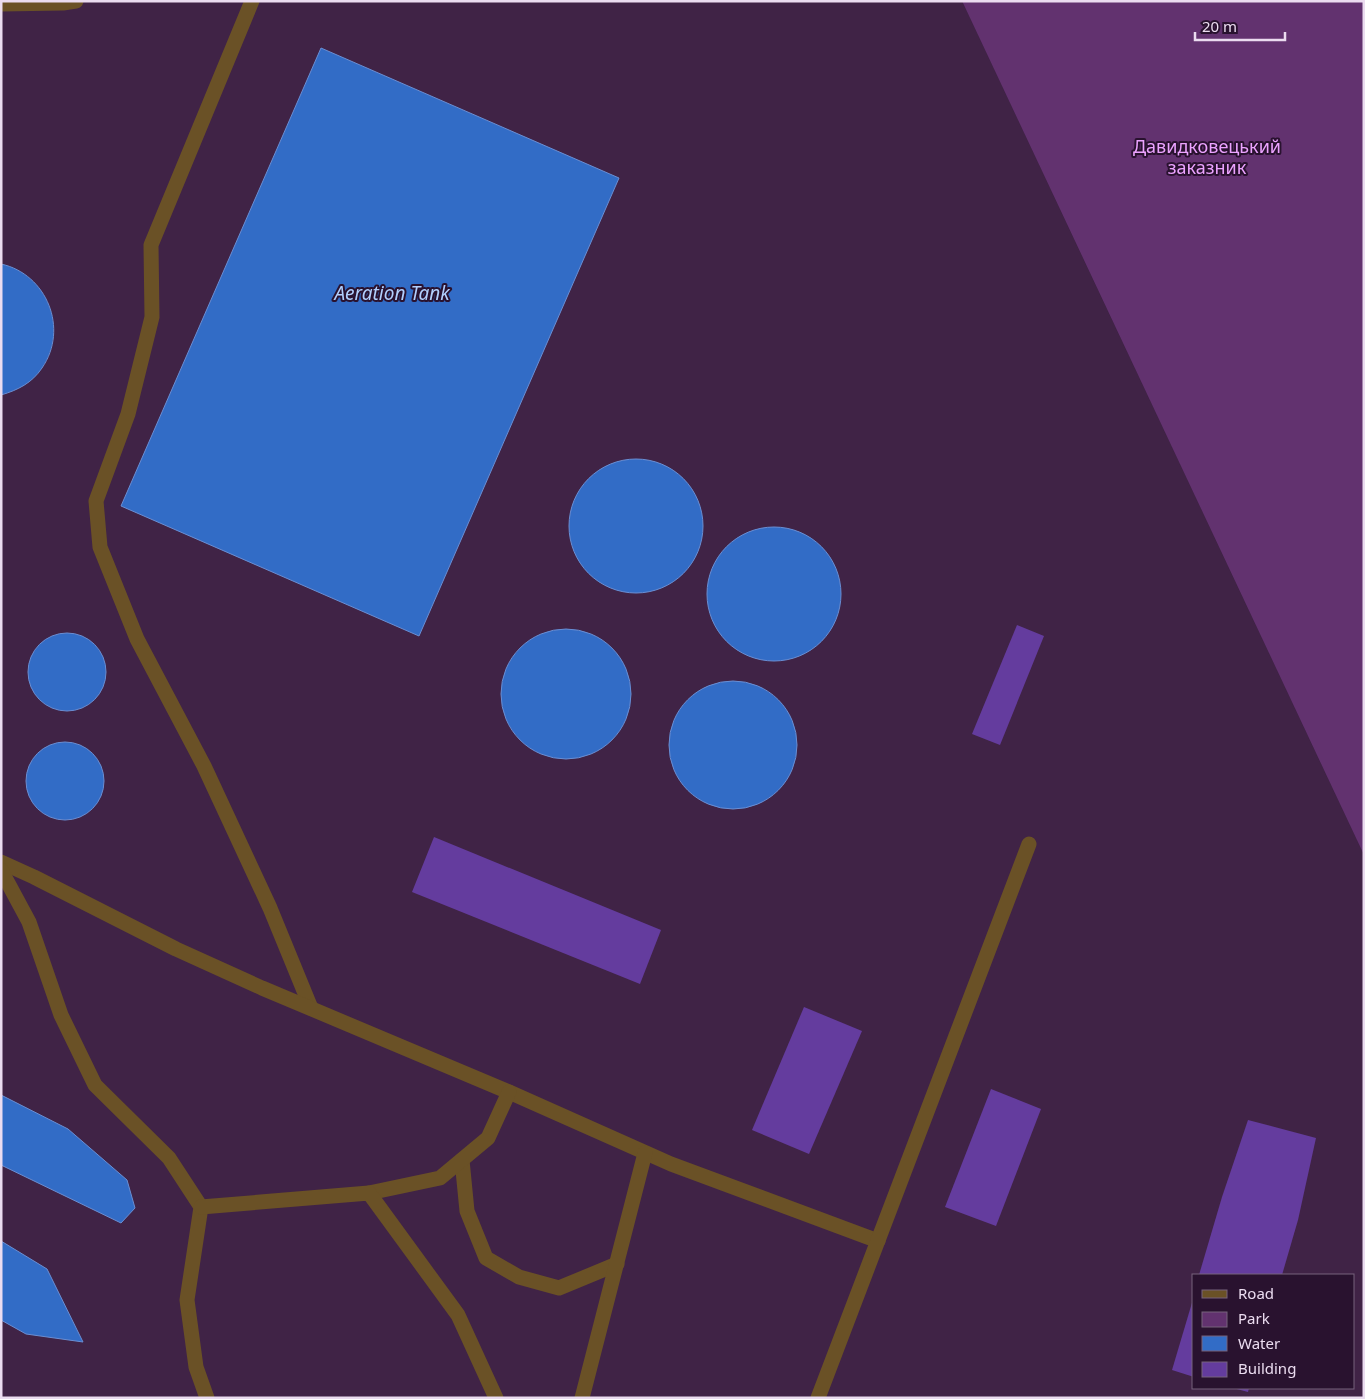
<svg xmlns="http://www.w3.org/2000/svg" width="1365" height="1399" viewBox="0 0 1365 1399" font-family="'Noto Sans',sans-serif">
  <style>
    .built { fill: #402346; fill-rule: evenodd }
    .green { fill: #62326f }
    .water { fill: #326cc6; stroke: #6a8ed3 }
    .building { fill: #643c9e }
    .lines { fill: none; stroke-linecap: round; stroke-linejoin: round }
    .minor { stroke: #6a5126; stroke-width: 15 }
    .labels { text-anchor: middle; stroke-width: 4; stroke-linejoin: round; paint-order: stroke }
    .park-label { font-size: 18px; fill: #eca3ff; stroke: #29122f }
    .water-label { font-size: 19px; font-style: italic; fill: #b1cffd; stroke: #29122f }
  </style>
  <rect width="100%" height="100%" fill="#331b39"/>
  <!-- built -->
  <path class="built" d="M1 1H962L1364 855V1398H1ZM1194 1275H1354V1388H1194Z"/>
  <!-- green -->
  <path class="green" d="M962 1H1364V855Z"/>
  <!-- water -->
  <g class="water">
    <path d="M321 48 619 178 419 636 121 506Z"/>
    <path d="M1 264C47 274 69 329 42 368 32 383 18 390 1 395Z"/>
    <circle cx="636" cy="526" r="67"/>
    <circle cx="774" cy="594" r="67"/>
    <circle cx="566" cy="694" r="65"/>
    <circle cx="67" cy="672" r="39"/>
    <circle cx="733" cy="745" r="64"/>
    <circle cx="65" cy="781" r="39"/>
    <path d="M1 1095 68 1129 127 1180 135 1208 121 1223 1 1165Z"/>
    <path d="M1 1241 47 1269 83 1342 26 1334 1 1320Z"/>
  </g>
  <!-- building -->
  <g class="building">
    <path d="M1017 625 1044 636 1000 745 972 734Z"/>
    <path d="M434 837 661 930 640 984 412 892Z"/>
    <path d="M804 1007 862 1031 809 1154 752 1130Z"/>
    <path d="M991 1089 1041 1109 996 1226 945 1207Z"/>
    <path d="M1248 1120 1316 1138 1298 1220 1282 1275H1199L1222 1197Z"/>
    <path d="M1194 1296V1377L1172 1370Z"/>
    <path d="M1233 1388H1249L1248 1392Z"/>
  </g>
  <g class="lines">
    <!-- minor -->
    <g class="minor">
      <path d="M252 1 151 245 152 317 128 414 96 501 100 547 137 639 204 766 270 908 311 1008"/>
      <path d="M1 4 63 3 76 1"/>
      <path d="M1 862 34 877 176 949 262 988 509 1092 671 1164 878 1241"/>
      <path d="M1 870 29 922 61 1015 95 1085 169 1158 201 1207 187 1300 196 1367 207 1398"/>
      <path d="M462 1160 467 1211 486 1258 519 1277 559 1288 617 1264"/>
      <path d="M369 1193 440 1178 488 1138 509 1092"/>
      <path d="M201 1207 369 1193 458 1315 496 1398"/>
      <path d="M582 1398 645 1153"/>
      <path d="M818 1398 1029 844"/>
    </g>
  </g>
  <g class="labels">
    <!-- park labels -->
    <g class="park-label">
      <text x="1207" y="153">Давидковецький<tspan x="1207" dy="21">заказник</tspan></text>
    </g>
    <!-- water labels -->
    <g class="water-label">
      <text x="392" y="300">Aeration Tank</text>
    </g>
  </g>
  <!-- border -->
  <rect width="1365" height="1399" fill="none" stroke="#ebdcf0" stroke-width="5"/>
  <!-- legend -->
  <rect x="1192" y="1274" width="162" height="115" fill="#29122f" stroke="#77637c"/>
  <rect x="1202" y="1290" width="25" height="8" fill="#6a5126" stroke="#77637c"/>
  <text x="1238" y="1299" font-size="15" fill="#ebdcf0">Road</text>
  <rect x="1202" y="1312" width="25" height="15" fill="#62326f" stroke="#77637c"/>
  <text x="1238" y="1324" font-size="15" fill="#ebdcf0">Park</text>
  <rect x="1202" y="1336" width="25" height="15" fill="#326cc6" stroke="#77637c"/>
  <text x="1238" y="1349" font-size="15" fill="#ebdcf0">Water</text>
  <rect x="1202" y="1362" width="25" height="15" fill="#643c9e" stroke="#77637c"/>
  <text x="1238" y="1374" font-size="15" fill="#ebdcf0">Building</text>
  <!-- scale -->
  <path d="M1195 32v8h90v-8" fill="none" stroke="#ebdcf0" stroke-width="2.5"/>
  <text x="1202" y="32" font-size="15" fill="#ebdcf0" stroke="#29122f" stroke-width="4" paint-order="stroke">20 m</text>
</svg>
